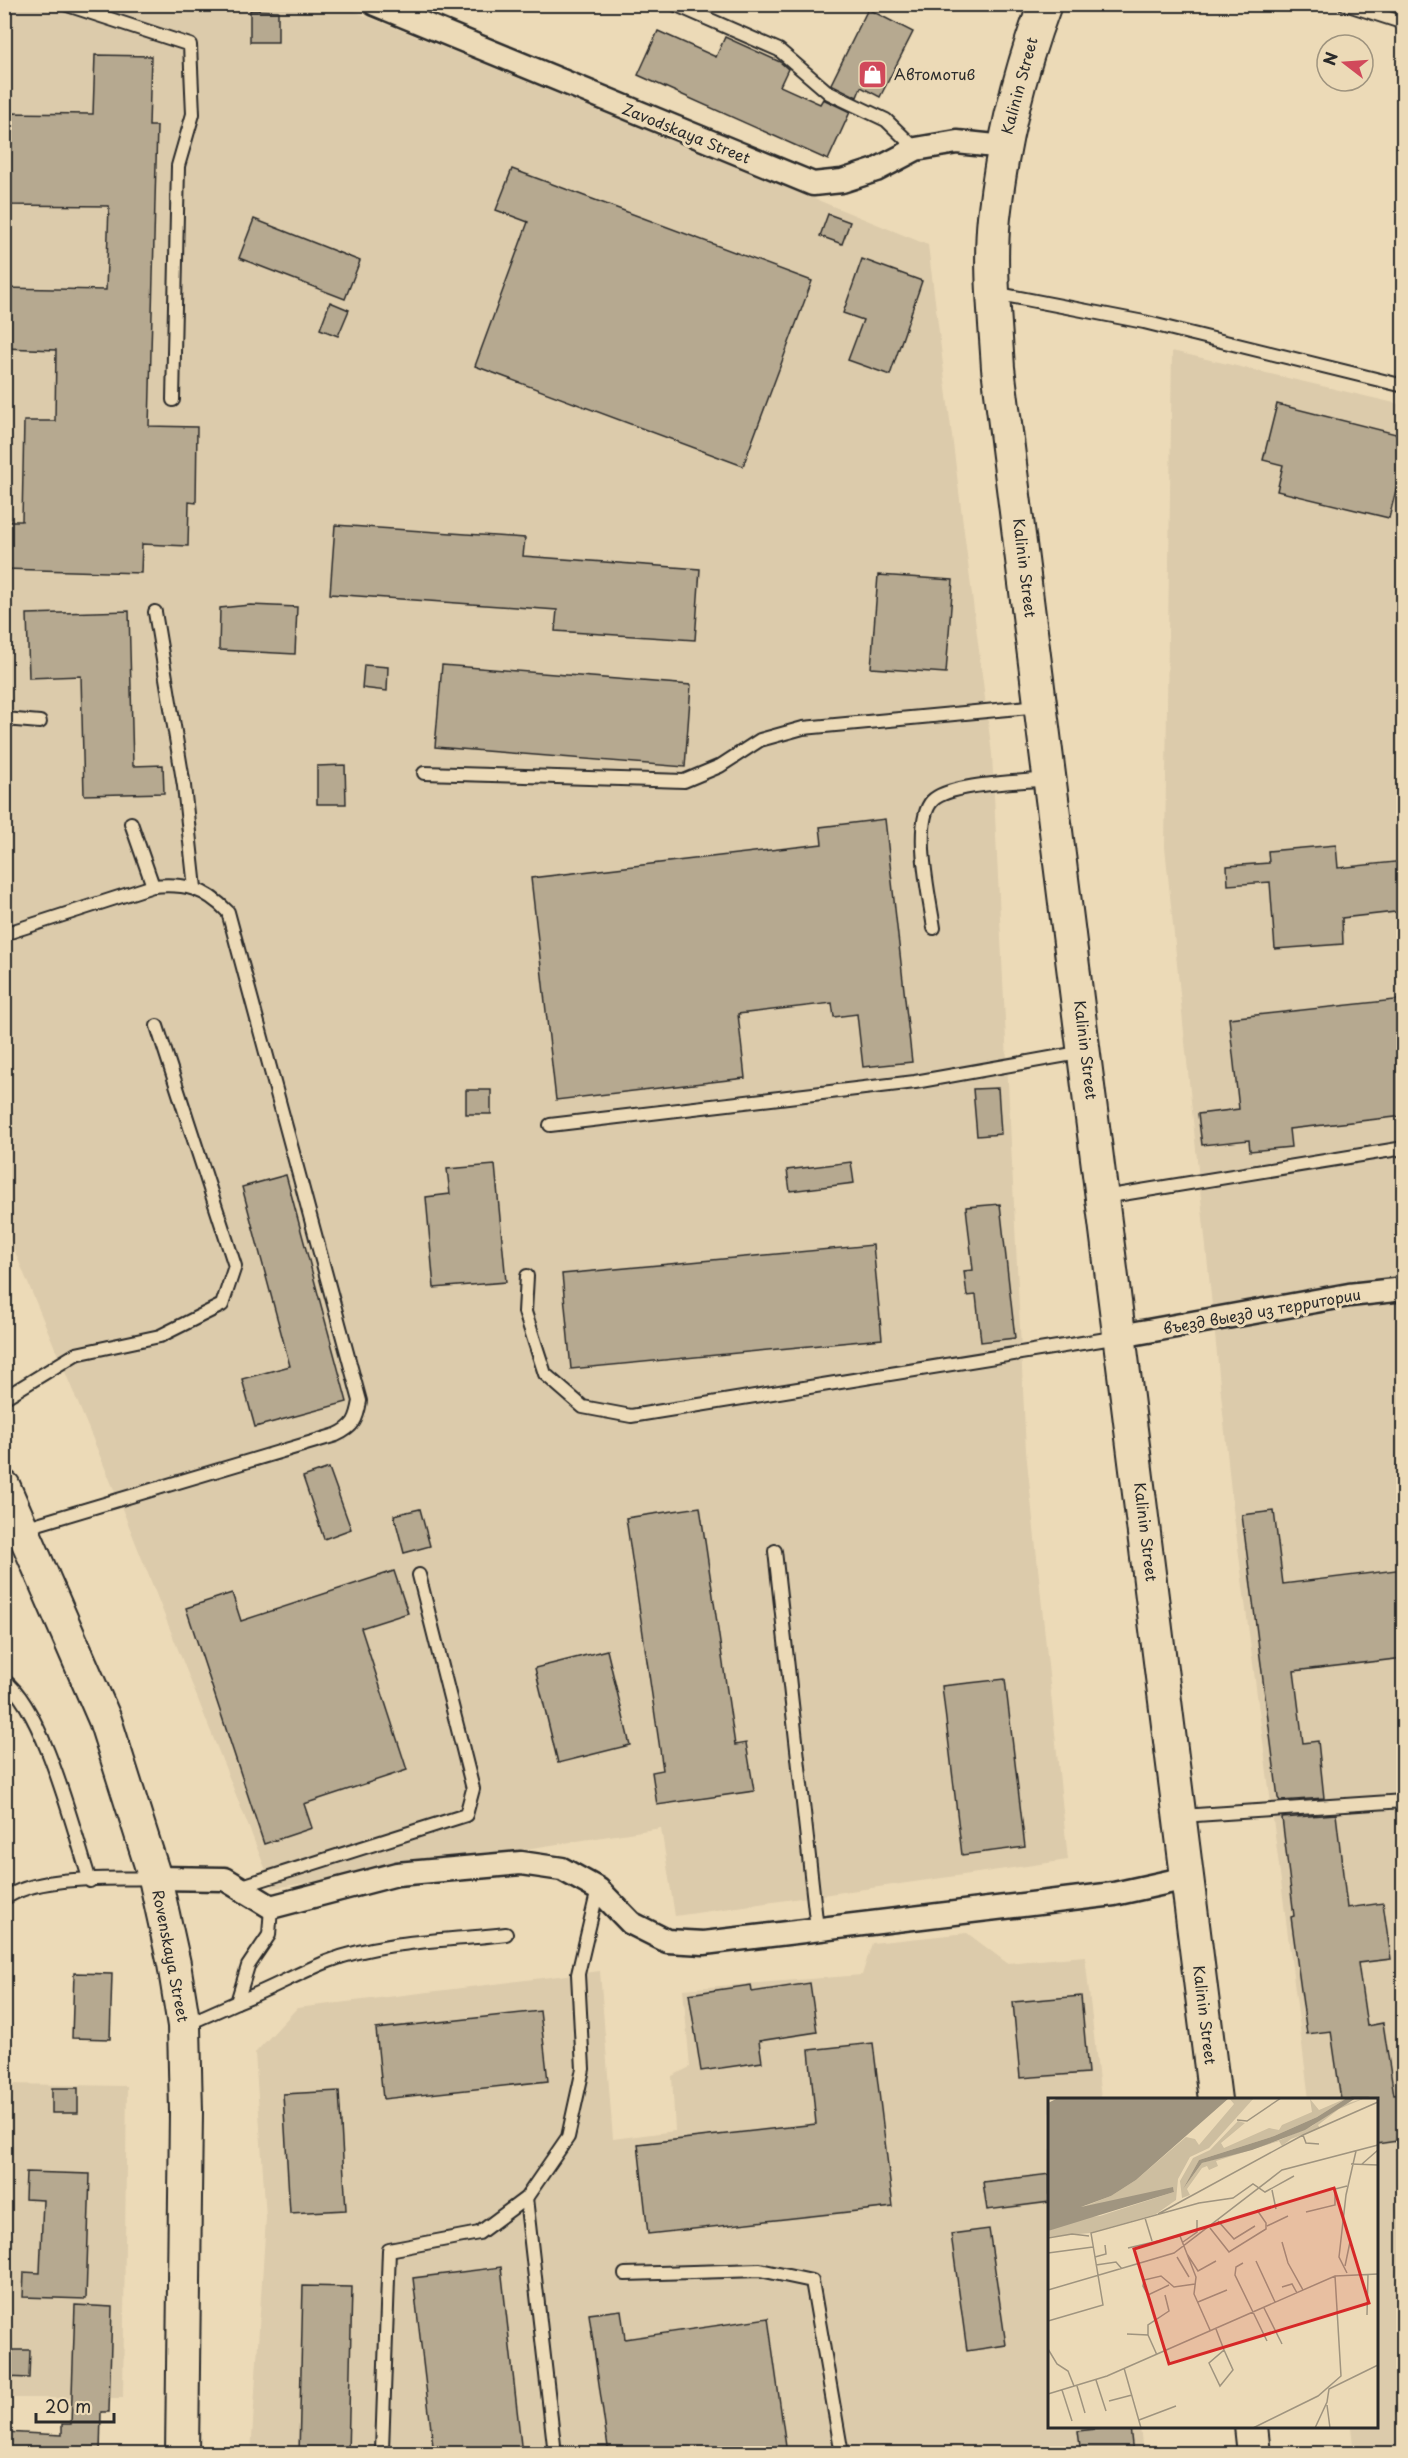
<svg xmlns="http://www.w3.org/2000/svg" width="1408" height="2458" viewBox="0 0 1408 2458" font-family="'Playpen Sans',sans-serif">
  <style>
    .built { fill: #dccbab }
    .building { fill: #b6a990; stroke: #2b2b2b; stroke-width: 1.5 }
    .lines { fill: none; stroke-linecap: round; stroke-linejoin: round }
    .lane-casing { stroke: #2b2b2b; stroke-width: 16 }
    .street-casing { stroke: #2b2b2b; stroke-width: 27 }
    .secondary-casing { stroke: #2b2b2b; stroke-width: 36 }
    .lane { stroke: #ecdab7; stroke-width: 12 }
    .street { stroke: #ecdab7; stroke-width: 22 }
    .secondary { stroke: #ecdab7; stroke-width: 32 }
    .labels { text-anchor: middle; stroke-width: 6; stroke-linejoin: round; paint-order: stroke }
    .poi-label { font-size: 15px; fill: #2b2b2b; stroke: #ecdab7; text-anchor: start }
    .street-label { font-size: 15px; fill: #2b2b2b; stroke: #ecdab7 }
    .inset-road { fill: none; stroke: #9f947f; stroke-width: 1.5 }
    .view { fill: #d62828; fill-opacity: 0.15; stroke: #d62828; stroke-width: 3 }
    .inset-edge { fill: none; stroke: #2b2b2b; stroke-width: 3 }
  </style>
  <rect width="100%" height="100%" fill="#ecdab7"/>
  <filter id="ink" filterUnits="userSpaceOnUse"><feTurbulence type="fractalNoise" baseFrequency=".0167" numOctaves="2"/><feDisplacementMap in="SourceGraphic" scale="12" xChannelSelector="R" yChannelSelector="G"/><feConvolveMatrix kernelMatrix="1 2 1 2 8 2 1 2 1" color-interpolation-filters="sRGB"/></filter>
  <g filter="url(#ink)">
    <!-- built -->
    <g class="built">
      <path d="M4 5H339L928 245 992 754 1026 1451 1068 1860 675 1916 661 1828 273 1888 125 1516 5 1228Z"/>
      <path d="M1172 351 1403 405V2453H1354L1351 2427 1376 2426V2100L1309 2099 1232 1501 1165 847Z"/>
      <path d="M967 1933 1007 1963 1085 1956 1101 2099 1050 2100V2426L1140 2427 1143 2453 251 2454 266 2218 255 2053 297 2008 600 1971 613 2139 675 2131 672 2076 690 2067 683 1989 862 1975 872 1943Z"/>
      <path d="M6 2084 127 2086 123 2398H5Z"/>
    </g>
    <!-- building -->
    <g class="building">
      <path d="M868 9 913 32 880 97 861 87 857 97 831 84Z"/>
      <path d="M250 10 278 11V42H250Z"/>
      <path d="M658 31 716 57 725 37 780 62 788 69 780 86 820 104 823 99 850 112 828 160 638 75Z"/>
      <path d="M95 55 151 56 149 126H157L149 426 197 427 196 503 189 502 188 546 142 544 141 573 4 569V521H22L24 421H55L56 350 4 348V288L106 290 109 206 4 205V113L93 114Z"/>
      <path d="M512 169 812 281 743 466 475 366 528 222 496 210Z"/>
      <path d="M828 214 850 222 842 244 820 236Z"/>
      <path d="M254 219 360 261 345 299 239 258Z"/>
      <path d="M862 259 922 281 890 375 848 360 863 320 843 313Z"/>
      <path d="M330 302 349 310 338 336 320 329Z"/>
      <path d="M1277 404 1404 436V492L1396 490 1389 518 1277 491 1283 465 1263 460Z"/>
      <path d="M335 525 525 538 523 556 700 569 695 640 555 631 557 610 330 594Z"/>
      <path d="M878 575 953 580 946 673 871 668Z"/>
      <path d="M250 605 297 607 295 654 219 650 220 608Z"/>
      <path d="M129 611 133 766 163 765 164 793 84 795 81 676 29 678 27 614Z"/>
      <path d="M364 665 388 667 387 691 362 688Z"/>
      <path d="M442 665 691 685 685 767 435 747Z"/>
      <path d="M345 765 346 804H317V766Z"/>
      <path d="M885 819 912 1062 863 1067 857 1014 834 1017 832 1003 738 1014 745 1078 556 1100 531 878 822 844 820 827Z"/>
      <path d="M1336 845 1338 868 1404 861V911L1342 918 1343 944 1275 949 1270 882 1228 885 1227 866 1269 863 1268 851Z"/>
      <path d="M1404 999V1116L1289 1129 1291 1147 1250 1151 1249 1140 1202 1145 1198 1114 1239 1109 1229 1018Z"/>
      <path d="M998 1088 1001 1134 977 1136 973 1089Z"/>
      <rect x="466" y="1090" width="25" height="24"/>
      <path d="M851 1162 854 1183 790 1191 787 1170Z"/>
      <path d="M495 1165 506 1282 434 1288 426 1197 450 1194 447 1169Z"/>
      <path d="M286 1175 347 1402 255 1427 242 1379 290 1366 242 1187Z"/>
      <path d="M1000 1204 1015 1338 981 1342 976 1295 967 1296 964 1271 973 1270 966 1207Z"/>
      <path d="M873 1245 882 1339 571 1369 562 1274Z"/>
      <path d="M329 1468 351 1529 324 1539 303 1477Z"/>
      <path d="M700 1507 735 1745 746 1743 754 1791 657 1805 652 1772 663 1770 626 1518Z"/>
      <path d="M420 1509 430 1546 404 1553 394 1515Z"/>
      <path d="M1274 1511 1283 1584 1404 1569V1658L1294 1671 1303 1743 1318 1741 1324 1798 1280 1801 1278 1798 1242 1515Z"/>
      <path d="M394 1571 408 1613 361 1628 407 1770 304 1804 312 1828 264 1844 186 1608 232 1593 241 1621Z"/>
      <path d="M607 1650 630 1745 558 1763 535 1668Z"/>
      <path d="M1005 1679 1025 1847 962 1855 942 1686Z"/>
      <path d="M1336 1814 1347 1908 1383 1903 1391 1959 1358 1963 1367 2026 1383 2023 1394 2095 1404 2094V2140L1377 2144V2100H1341L1331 2031 1307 2034 1291 1917 1294 1916 1282 1818Z"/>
      <path d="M74 1973 112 1974 110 2039 72 2038Z"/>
      <path d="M810 1983 817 2032 759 2041 762 2062 701 2071 689 1994 751 1985 752 1992Z"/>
      <path d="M1081 1996 1088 2073 1020 2078 1013 2002Z"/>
      <path d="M540 2011 548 2081 383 2099 376 2029Z"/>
      <path d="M873 2043 893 2207 648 2234 638 2144 816 2124 809 2050Z"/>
      <rect x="52" y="2088" width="26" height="25"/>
      <path d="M339 2091 346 2210 290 2213 283 2094Z"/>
      <path d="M26 2172 90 2174 86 2299 23 2297 24 2272 40 2273 43 2200 25 2199Z"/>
      <path d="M1050 2174V2202L987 2210 983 2182Z"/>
      <path d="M989 2229 1006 2345 967 2351 951 2234Z"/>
      <path d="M501 2267 522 2454H434L413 2278Z"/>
      <path d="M303 2286 352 2287 348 2454H299Z"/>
      <path d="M75 2305 112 2307 109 2412H101L100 2454H4V2432L62 2435V2424H71Z"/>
      <path d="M621 2310 625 2339 768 2318 787 2454H609L589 2314Z"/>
      <path d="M7 2350H30L29 2378 6 2377Z"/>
      <path d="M1113 2427H1130L1133 2454H1081L1078 2431Z"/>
    </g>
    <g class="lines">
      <defs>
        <g id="lane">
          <path d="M64 4 190 45 193 114 178 166 173 400"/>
          <path d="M674 4 779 50 829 93 886 120 916 149"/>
          <path d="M1345 4 1404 23"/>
          <path d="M994 293 1144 322 1404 386"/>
          <path d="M155 612 184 786 195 888"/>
          <path d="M4 719 40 722"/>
          <path d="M424 773 684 781 720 766 760 740 803 728 1040 706"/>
          <path d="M131 823 153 886"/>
          <path d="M934 928C930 900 912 823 932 801 949 783 1023 782 1049 779"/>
          <path d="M4 934 153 886C185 883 205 888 228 912L360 1401C357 1419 354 1427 336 1435L24 1528"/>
          <path d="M550 1125 915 1082 1084 1052"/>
          <path d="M1104 1197 1404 1148"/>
          <path d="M527 1276 525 1312 545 1374 583 1407 631 1416 1119 1337"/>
          <path d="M4 1398 76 1354 160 1336 222 1305 235 1266 157 1026"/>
          <path d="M775 1551 817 1929"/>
          <path d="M4 1680C44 1709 74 1832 90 1881"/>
          <path d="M1181 1816 1404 1801"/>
          <path d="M239 1887 466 1815 473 1789 419 1575"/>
          <path d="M4 1899C38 1874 112 1880 154 1878"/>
          <path d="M237 2002C269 1990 298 1973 329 1961 384 1940 449 1941 506 1934"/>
          <path d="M185 2025 237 2002 248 1966 269 1935 271 1907"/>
          <path d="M526 2198 555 2454"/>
          <path d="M625 2274 760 2270 812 2281 842 2454"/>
          <path d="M386 2454 382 2450 389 2250 479 2233 526 2198 568 2137 583 2069 578 1974 598 1889"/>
        </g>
        <g id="street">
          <path d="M375 4 813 184 842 181 876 170 916 149 957 142 1005 147"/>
          <path d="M1120 1336 1349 1295 1404 1289"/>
          <path d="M155 1878 225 1879 271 1907 397 1874 521 1863 562 1869 598 1889 631 1923 667 1941 704 1943 1114 1894 1187 1878"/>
        </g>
        <g id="secondary">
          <path d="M1045 4C1019 73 1002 145 994 217 989 267 995 318 998 368L1215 2100"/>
          <path d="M4 1487 105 1720 155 1878 174 1964 184 2026 186 2112 182 2454"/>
          <path d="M1251 2426 1254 2454"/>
        </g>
      </defs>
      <!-- lane casing -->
      <use href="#lane" class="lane-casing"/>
      <!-- street casing -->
      <use href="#street" class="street-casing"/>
      <!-- secondary casing -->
      <use href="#secondary" class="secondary-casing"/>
      <!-- lane -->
      <use href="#lane" class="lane"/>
      <!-- street -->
      <use href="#street" class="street"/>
      <!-- secondary -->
      <use href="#secondary" class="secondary"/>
    </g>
  </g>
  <!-- icons -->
  <defs>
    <symbol id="shop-square" viewBox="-11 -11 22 22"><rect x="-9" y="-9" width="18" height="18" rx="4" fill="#d1495b" stroke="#ecdab7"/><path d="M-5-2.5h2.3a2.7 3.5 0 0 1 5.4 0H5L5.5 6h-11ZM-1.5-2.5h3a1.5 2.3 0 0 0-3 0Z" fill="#fff"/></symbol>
  </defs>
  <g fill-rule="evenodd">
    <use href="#shop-square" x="856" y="58" width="33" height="33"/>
  </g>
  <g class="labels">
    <!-- poi labels -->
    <g class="poi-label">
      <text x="894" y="80">Автомотив</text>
    </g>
    <!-- street labels -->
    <g class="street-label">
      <text transform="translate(1020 86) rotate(-75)" y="5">Kalinin Street</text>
      <text transform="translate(686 134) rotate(22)" y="5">Zavodskaya Street</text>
      <text transform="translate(1024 568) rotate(83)" y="5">Kalinin Street</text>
      <text transform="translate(1085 1050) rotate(83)" y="5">Kalinin Street</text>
      <text transform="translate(1262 1312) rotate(-10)" y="5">въезд выезд из территории</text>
      <text transform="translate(1145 1532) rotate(83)" y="5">Kalinin Street</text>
      <text transform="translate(170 1956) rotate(79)" y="5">Rovenskaya Street</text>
      <text transform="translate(1204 2015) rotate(83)" y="5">Kalinin Street</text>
    </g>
  </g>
  <!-- overview -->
  <g transform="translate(1048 2098)">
    <rect width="330" height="330" fill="#ecdab7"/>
    <path d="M181 0H206L161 50 142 59 130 81 128 102 108 116 42 135 0 139V133L31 120 52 118 126 94 125 90 32 110 63 98 88 82 138 39 147 41 151 47 186 6ZM299 0 269 19 226 38 151 62 135 91 154 65 232 42 264 28 291 8 317 0 291 11 270 27 272 30 243 41 234 48 231 43 168 63 170 68 161 72 159 68 154 70 139 91 142 97 134 100 132 83 145 60 162 52 190 23 197 25 173 45 176 50 221 30 231 32 234 27 264 14 262 1 271 12Z" fill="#cdbea0"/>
    <path d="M10 0H181L88 82 63 98 33 109 125 89 126 94 0 133V5ZM299 0H308L257 32 204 52 154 65 135 91 151 62 226 38 269 19Z" fill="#a09580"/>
    <path class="inset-road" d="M189 22 199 23 233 0M255 37 258 45 271 46M303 66 330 67M314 66 330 52M224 92 228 111M258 114 287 107V91L299 88M110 116 255 37 330 4M97 120 104 143M170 123 186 141 207 128M219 128 240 118M162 130 181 154 218 131V125L209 112M0 140 24 136 41 138M135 144 149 134V122M234 144 240 165 255 192M80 150 132 138 148 179 146 196 162 232M0 155 45 149M139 156 150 173 168 163M47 159 58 156 57 147M129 159 141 179M208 163 227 204M195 165 188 169 187 177 219 243M48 167 68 164 74 171M297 168 302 144M299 175 291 159 298 97 308 53M121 187 100 197 95 188 96 182 113 178 126 189 147 186M234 189 244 186 249 195M0 192 126 155 234 72 330 47M150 204 179 192M216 210 234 246M319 217 320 177M0 223 55 207 43 135 151 105 185 100 205 86 217 94 246 78M168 231 176 252 161 265 172 288 185 272 176 252M79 236 100 237 109 257M100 237V227L121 213 117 197M0 251 9 266 20 273 26 288M76 270 93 330M48 282 58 313M29 288 37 315M14 292 24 323M0 296 59 278 287 178 330 176M61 303 84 297M279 307 282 330M91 322 128 308M205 330 270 298 293 278 287 178M267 330 279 304 281 291 330 267"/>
    <path class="view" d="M286 90 321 205 121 266 86 151Z"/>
    <rect width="330" height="330" class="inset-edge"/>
  </g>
  <!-- margin -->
  <rect width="1408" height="2458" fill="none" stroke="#ecdab7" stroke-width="24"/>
  <rect x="12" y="12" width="1384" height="2434" fill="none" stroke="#2b2b2b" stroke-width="2" filter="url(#ink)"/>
  <!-- north arrow -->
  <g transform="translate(1345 63) rotate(287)"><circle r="28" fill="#ecdab7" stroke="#9f947f" stroke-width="1.5"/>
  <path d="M0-4.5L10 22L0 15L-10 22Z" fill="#d1495b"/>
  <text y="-9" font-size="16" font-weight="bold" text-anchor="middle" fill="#2b2b2b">N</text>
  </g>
  <!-- scale -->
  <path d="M36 2413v9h78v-9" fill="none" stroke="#2b2b2b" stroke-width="3"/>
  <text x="45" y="2413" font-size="18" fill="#2b2b2b" stroke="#ecdab7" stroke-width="4.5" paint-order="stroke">20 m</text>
</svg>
